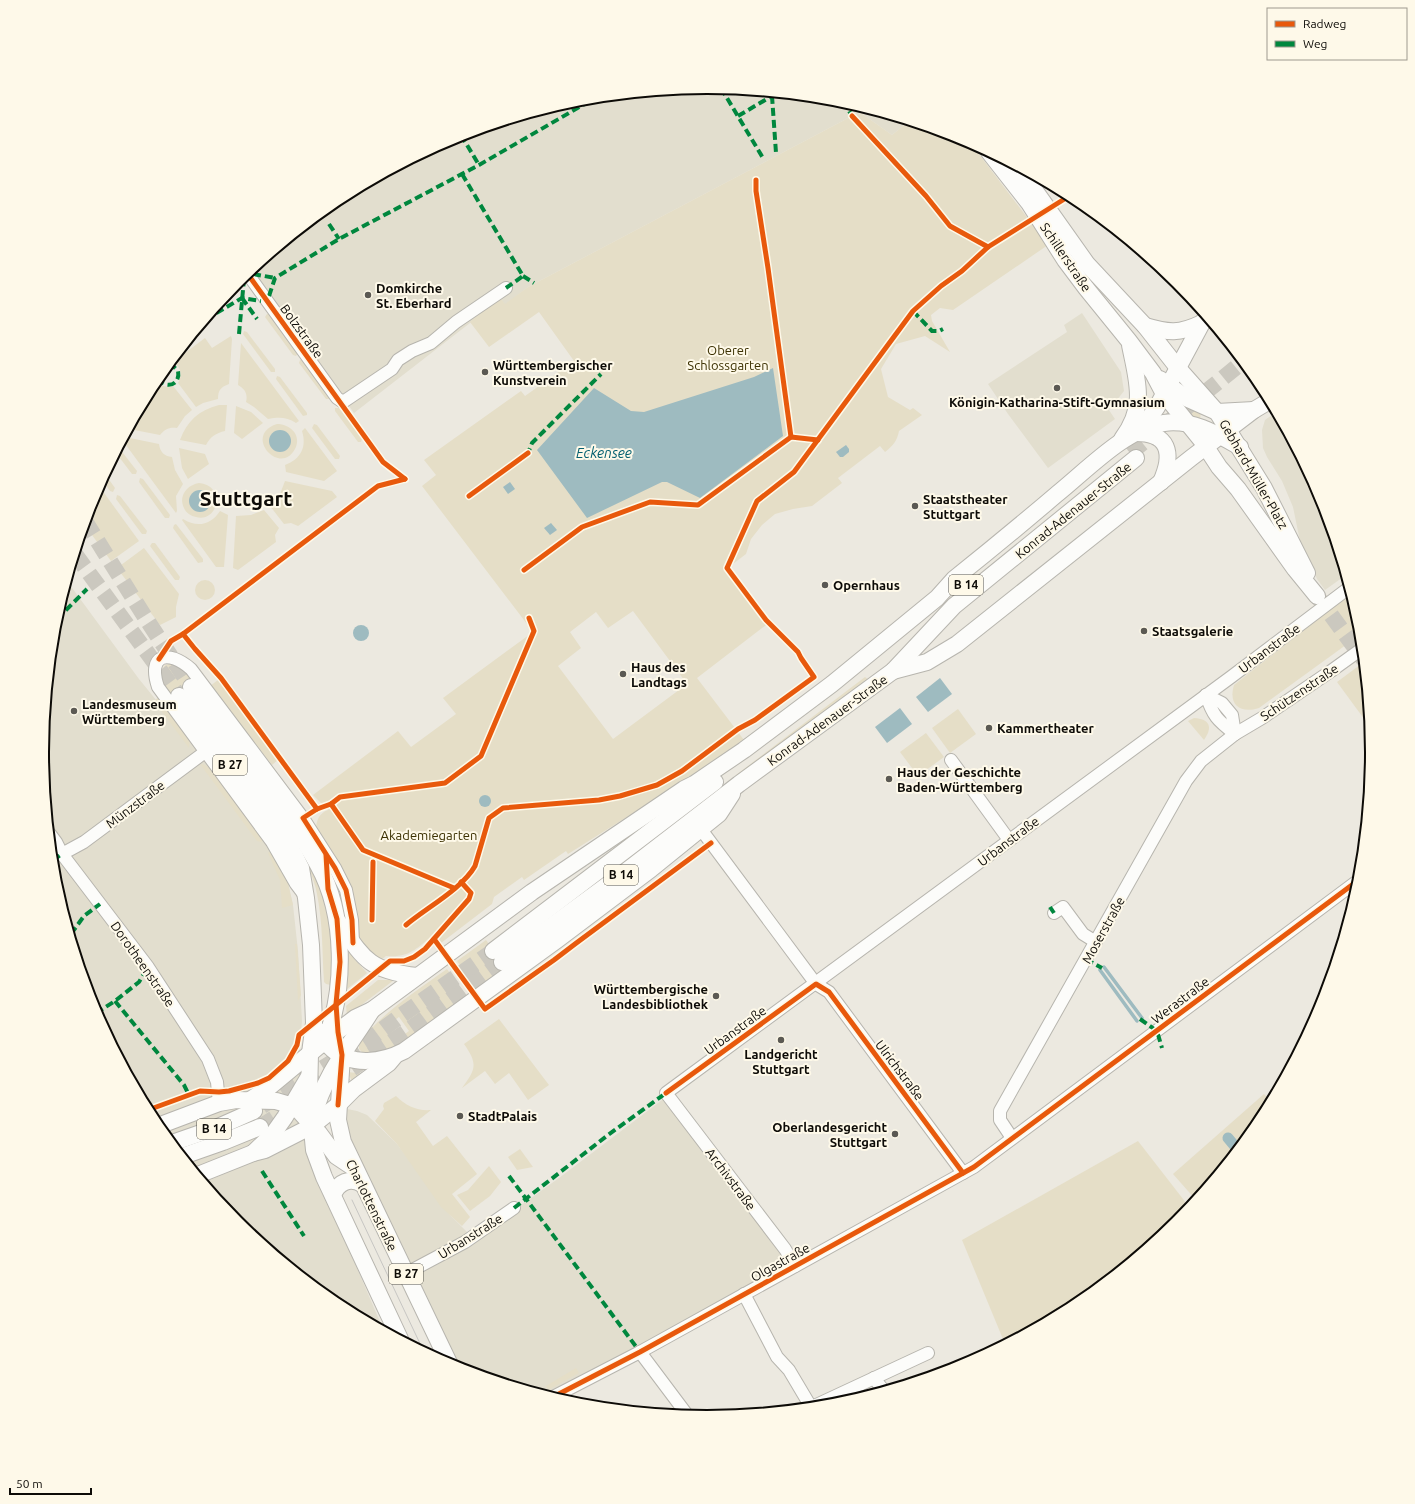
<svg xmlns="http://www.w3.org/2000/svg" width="1415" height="1504" viewBox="0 0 1415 1504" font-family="Ubuntu,sans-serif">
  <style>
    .built { fill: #e2dece }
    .green { fill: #e5dec7; fill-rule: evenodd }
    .water { fill: #9ebbc0 }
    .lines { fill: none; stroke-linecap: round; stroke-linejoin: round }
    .stream { stroke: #9ebbc0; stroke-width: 3.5 }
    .canal { stroke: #9ebbc0; stroke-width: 11 }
    .major-tunnel { stroke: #cbc8bf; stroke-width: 16; stroke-dasharray: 16 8; stroke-linecap: butt }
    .minor-casing { stroke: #b7b5ae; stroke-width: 14 }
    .major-casing { stroke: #b7b5ae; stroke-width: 18 }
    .minor { stroke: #fcfcfa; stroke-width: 12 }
    .major { stroke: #fcfcfa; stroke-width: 16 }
    .tram { stroke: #c7c6c3; stroke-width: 1 }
    .quiet { stroke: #00873e; stroke-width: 4; stroke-dasharray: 8 4; stroke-linecap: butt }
    .cycleway-casing { stroke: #fef9e9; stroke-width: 8 }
    .cycleway { stroke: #e8590c; stroke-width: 5 }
    .poi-dot { fill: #5b5953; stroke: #fef9e9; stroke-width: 1.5 }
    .labels { text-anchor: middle; stroke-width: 4; stroke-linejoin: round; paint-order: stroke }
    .shield { fill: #fef9e9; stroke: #55524b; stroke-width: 1 }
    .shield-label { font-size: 12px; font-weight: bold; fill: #0d0b07 }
    .street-label { font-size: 13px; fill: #0d0b07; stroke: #fef9e9 }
    .poi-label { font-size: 13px; font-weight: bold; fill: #0d0b07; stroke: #fef9e9; text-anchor: start }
    .park-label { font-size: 13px; fill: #3c3102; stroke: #fef9e9 }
    .water-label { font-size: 14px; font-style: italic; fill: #015e6f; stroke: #fef9e9 }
    .town-label { font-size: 21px; font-weight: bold; fill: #0d0b07; stroke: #fef9e9 }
    .rim { fill: none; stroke: #0d0b07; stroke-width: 2 }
  </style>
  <rect width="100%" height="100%" fill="#ece9e0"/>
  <!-- built -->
  <g class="built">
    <path d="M708 87 838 99 909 121 892 135 861 113 852 116 528 287 505 305 501 299 483 310 470 323 354 413 268 291 249 271 338 199 453 137 578 99Z"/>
    <path d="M1082 313 1121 372 1124 391 1109 410 1115 419 1048 468 1008 414 988 384 1067 332 1064 325Z"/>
    <path d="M1276 412 1322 498 1346 575 1325 590 1317 579 1300 541 1293 507 1282 481 1267 457 1263 448 1262 430 1265 420Z"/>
    <path d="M67 581 139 679 213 770 272 850 287 879 293 905 298 951 302 1021 299 1055 325 1193 383 1329 338 1305 237 1222 154 1122 93 1006 55 882 42 752 55 622Z"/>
    <path d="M666 1097 796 1272 563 1400 454 1367 346 1129 347 1109 357 1111 367 1115 397 1144 450 1215 474 1239 559 1178Z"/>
  </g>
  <!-- green -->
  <g class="green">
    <path d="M861 113 892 135 909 121 962 137 969 141 1048 245 953 310 940 308 931 315 932 321 950 352 925 336 896 344 881 369 888 397 910 410 913 408 922 415 899 431C897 441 893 446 885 452L880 446 838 478 842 483 812 506 793 509 775 514 762 525 751 539 746 554 725 570 729 576 734 573 770 622 697 678 744 740 657 798 568 854 566 851 524 880 522 877 494 897 492 904 441 943 434 934C417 948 410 958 386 956L380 961 363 946 360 938 316 830C316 821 319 813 328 810L313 795 398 731 411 747 456 714 443 698 533 632 422 486 436 475 424 460 521 391 525 396 574 361 539 312 489 347 470 322 483 310 501 299 505 304 528 287 852 116ZM633 611 687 684 613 739 558 666 581 648 570 632 596 612 608 628Z"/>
    <path d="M267 314H270L298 353 296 356 293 355 265 317Z"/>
    <path d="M244 331 247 332 275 369V372H271L243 334Z"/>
    <path d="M231 336 232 339 229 384C221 387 218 390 218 399L203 403 196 407 178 383C183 375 181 367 173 362L205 338 212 348Z"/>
    <path d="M241 343 299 421 296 423C287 417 279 417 268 419L254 407 246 402C248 394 245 389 238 385Z"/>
    <path d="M302 359 330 397V399H326L299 363 300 360Z"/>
    <path d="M277 376 280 377 307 413V415L303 416 276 379Z"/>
    <path d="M156 380C160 386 166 388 173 386L192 410 185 416 177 428C169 427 165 429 160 435L129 429Z"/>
    <path d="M219 405H227L225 431C216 433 210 437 206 445L180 440C187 421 199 410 219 405Z"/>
    <path d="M236 406 251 412 263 423 242 439 234 433Z"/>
    <path d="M1187 406 1201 411 1200 420 1191 417Z"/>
    <path d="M335 408H339L362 439 361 442H358L335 411Z"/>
    <path d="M277 424C290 424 302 435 295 449 280 477 242 435 277 424Z"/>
    <path d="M314 424 317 425 340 456 339 459H335L312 428Z"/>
    <path d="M305 428 337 471 324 481 286 472 285 465C301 459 307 447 302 431Z"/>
    <path d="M125 437 159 444C160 452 164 456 172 457L175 470 183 484 176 496 177 511 176 513 123 441Z"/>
    <path d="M119 448 137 471 136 474H132L116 453Z"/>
    <path d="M179 448 205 454 209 464 188 479 182 468Z"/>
    <path d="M105 474 115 488 113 492 110 491 102 480Z"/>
    <path d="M140 478 143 479 170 515 169 518H165L139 482Z"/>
    <path d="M285 481 332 491 337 497 298 526 291 523 284 524 270 506 280 494Z"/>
    <path d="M199 483C226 485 219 523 196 517 191 516 186 513 184 508 178 496 187 485 199 483Z"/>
    <path d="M99 486 139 541 111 561 84 524 93 497Z"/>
    <path d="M117 495 120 496 147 531 146 534H142L116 499Z"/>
    <path d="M264 510 279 528 275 535 276 542 238 570 233 568 236 516 251 515Z"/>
    <path d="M220 511 228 515 224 567H216L182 520 183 519C197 528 211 525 220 511Z"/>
    <path d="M176 524 203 559V562L198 563 173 528 174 525Z"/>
    <path d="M152 543H155L180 577 179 580H175L150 546Z"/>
    <path d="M144 548 179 594 176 607V617L160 625 117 568Z"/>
    <circle cx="205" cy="590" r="10"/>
    <path d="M1351 593 1360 622 1361 634 1259 708C1240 714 1228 705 1234 685Z"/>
    <path d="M1364 662 1370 727 1337 682Z"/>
    <path d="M173 663 184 669 195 684 173 700 163 686 160 673 165 665Z"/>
    <path d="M865 677 869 680 738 777 736 775Z"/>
    <path d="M218 680 279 759 272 765 210 686Z"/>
    <path d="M159 697 188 736 190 741 189 748 154 701Z"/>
    <path d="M958 709 976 734 950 753 932 728Z"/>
    <path d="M1194 718C1210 719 1213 727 1204 740L1188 721Z"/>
    <path d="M926 733 944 757 918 776 900 752Z"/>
    <path d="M200 764 205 765 213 770 264 839 261 842 257 841Z"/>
    <path d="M301 847 323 891 333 940 331 985 326 984 324 982C322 953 323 923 317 894 314 878 306 863 301 847Z"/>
    <path d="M272 850 287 879 293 905 282 908 280 880 268 853Z"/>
    <path d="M486 940 508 970 479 992 457 961Z"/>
    <path d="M295 944H297L301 995 298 1001Z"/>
    <path d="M346 947 355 960 367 973 346 990Z"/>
    <path d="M447 969 469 1000 404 1048 364 1054 359 1049V1042C384 1012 416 991 447 969ZM399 1017 409 1031 402 1036C394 1035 391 1030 392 1022Z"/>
    <path d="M378 980H394L347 1016 346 1006Z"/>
    <path d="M499 1019 549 1085 528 1100 509 1073 495 1084 485 1071 462 1088C476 1069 478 1064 464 1044Z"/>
    <path d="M347 1072 367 1074 354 1084Z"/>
    <path d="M1264 1094 1272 1102 1261 1122 1196 1200 1173 1174Z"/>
    <path d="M396 1096C406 1106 417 1111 431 1110L416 1122 433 1146 447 1136 477 1174 452 1194 470 1217 462 1226 441 1207 397 1144 375 1121 384 1109 383 1106 384 1103Z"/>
    <path d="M1138 1141 1190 1208 1178 1223 1077 1305 1005 1344 962 1240Z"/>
    <path d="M520 1149 533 1167 517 1170 508 1157Z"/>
    <path d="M489 1166 501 1182 490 1196 470 1211 457 1195 468 1190Z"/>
    <path d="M576 1368 579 1373 548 1390 546 1386Z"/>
  </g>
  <!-- water -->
  <g class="water">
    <path d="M773 368 783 436 700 498 667 482H662L587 518 537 450 594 388 631 411 644 412 754 377Z"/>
    <circle cx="280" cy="441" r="11"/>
    <path d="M846 445 849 449V452L843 457H840L836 452Z"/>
    <path d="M510 482 515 489 508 494 503 487Z"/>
    <circle cx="200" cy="501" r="11"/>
    <path d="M551 523 557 530 550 535 544 528Z"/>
    <circle cx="361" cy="633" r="8"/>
    <path d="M940 678 952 694 928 712 916 697Z"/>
    <path d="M900 708 912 724 887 743 875 727Z"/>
    <circle cx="485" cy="801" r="6"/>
  </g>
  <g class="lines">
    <!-- stream -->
    <g class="stream">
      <path d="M1104 967 1142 1018"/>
      <path d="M1100 970 1137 1021"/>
    </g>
    <!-- canal -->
    <path class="canal" d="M1228 1138 1238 1150"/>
    <!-- major-tunnel -->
    <g class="major-tunnel">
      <path d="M1130 453 1244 361"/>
      <path d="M85 521 145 617 191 687"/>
      <path d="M75 554 179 696"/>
      <path d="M1317 596 1364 660"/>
      <path d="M332 1082 406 1032 502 962"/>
      <path d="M262 1106 371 1038 399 1017 493 951"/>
      <path d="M260 1127 292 1107"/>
    </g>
    <defs>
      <g id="minor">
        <path d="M247 273 337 398 343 402 392 369 398 360 412 351 431 343 456 322 506 288"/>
        <path d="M1206 695 1222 703 1232 715 1235 734"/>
        <path d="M1206 695C1213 716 1217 720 1235 734"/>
        <path d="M951 760 1009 840"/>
        <path d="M700 828 816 984 829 992 963 1173"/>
        <path d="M50 834 56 842 62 854 148 967 208 1059 217 1082 219 1103"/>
        <path d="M62 854 84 842 205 752"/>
        <path d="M305 896 296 884 272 842 158 687C147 654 168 649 191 669L303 818 335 868 346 890 352 920 353 943"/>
        <path d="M1054 913 1063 907 1083 934 1096 942"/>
        <path d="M1012 1138 1000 1120V1111L1186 781 1201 761 1235 734 1262 718 1331 671 1363 648"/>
        <path d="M795 1266 785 1249 666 1093 1231 677 1350 587"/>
        <path d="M405 1274 465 1242 514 1208"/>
        <path d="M744 1294 777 1357 789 1370 811 1407"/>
        <path d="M640 1352 688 1416"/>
        <path d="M874 1378 884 1391"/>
        <path d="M553 1397 640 1352 974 1167 1360 879"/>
        <path d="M812 1407 928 1353"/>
      </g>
      <g id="major">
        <path d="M989 152 1029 203 1065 260 1086 288 1129 341 1153 373 1164 394 1202 441 1219 467 1238 489 1295 569 1317 596"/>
        <path d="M1019 168 1087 264 1145 326 1178 368 1217 412 1264 488 1307 573"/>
        <path d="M1145 326C1169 333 1179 334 1202 323"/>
        <path d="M1160 379 1188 399 1217 412 1254 410"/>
        <path d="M1142 428 1157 407 1202 323 1207 317"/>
        <path d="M1134 433C1169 432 1174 453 1161 482"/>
        <path d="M1122 439C1147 406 1137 381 1130 345"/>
        <path d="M893 671 927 662 957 644 1191 458 1254 410 1271 400"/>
        <path d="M191 687C214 719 238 751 261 782 281 809 302 835 318 865 346 915 346 991 324 1044"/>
        <path d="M179 696 282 834 295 856 301 868 306 898 311 945 314 1023 310 1053 309 1098 314 1150 324 1177 400 1339"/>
        <path d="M337 920C363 958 368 971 417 976"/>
        <path d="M493 951 715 782"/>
        <path d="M502 962 621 875 739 784 893 671 954 606 1136 458"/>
        <path d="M319 1031C323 1038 327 1045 332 1049 352 1067 383 1062 404 1051L557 940 651 869 719 814 732 794"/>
        <path d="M340 1046 342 1055 338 1120 343 1142 450 1365"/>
        <path d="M250 1100 267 1089 325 1041 355 1018 372 1010 532 892 684 789 694 784 744 750 832 684 937 598 954 579C989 551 1023 523 1057 494 1086 471 1126 428 1164 423 1192 419 1217 434 1240 447"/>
        <path d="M314 1116C323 1076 351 1044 372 1010"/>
        <path d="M158 1126 219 1103 236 1100 276 1101 293 1106 300 1112 319 1133 336 1156 354 1168"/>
        <path d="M172 1143 218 1127 254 1111"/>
        <path d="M253 1153 273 1134 285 1117 308 1078"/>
        <path d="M183 1156 223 1142 260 1127"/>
        <path d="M198 1175 253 1153 265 1150 312 1126 338 1105 354 1089 389 1063 394 1057"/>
        <path d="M333 1195C338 1182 350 1177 362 1184"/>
      </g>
    </defs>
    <!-- minor casing -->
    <use href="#minor" class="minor-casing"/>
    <!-- major casing -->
    <use href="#major" class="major-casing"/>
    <!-- minor -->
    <use href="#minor" class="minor"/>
    <!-- major -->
    <use href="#major" class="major"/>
    <!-- tram -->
    <path class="tram" d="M352 1200 424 1352"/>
    <!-- quiet -->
    <g class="quiet">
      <path d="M721 88 763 158"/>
      <path d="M772 96 776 153"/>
      <path d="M843 101 852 116"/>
      <path d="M738 116 777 93"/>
      <path d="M461 135 479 165"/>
      <path d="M462 174 523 276 506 288"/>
      <path d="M329 224 339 239"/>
      <path d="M253 274 275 278"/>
      <path d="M523 276 534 283"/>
      <path d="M269 296 275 278 339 239 479 165 595 98"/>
      <path d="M242 298 257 319"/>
      <path d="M913 311 932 331H939L943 329"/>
      <path d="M206 319 242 298 261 301"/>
      <path d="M239 334 244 279"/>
      <path d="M158 378C165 390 181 385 178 371L171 364"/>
      <path d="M526 455 528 453 532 443 601 374"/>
      <path d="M56 617 63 613 87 589"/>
      <path d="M53 860 62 854"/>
      <path d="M1050 907 1054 913"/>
      <path d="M71 934 84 916 100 904"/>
      <path d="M1086 959 1102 968"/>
      <path d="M115 1001 184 1085 189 1095"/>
      <path d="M96 1013 115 1001 139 982 148 967"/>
      <path d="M1140 1019 1157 1031 1162 1048"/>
      <path d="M262 1171 304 1236"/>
      <path d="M509 1176 640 1352"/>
      <path d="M514 1208 608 1135 666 1093"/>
    </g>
    <defs>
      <g id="cycleway">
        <path d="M852 116 926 196 950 226 988 247"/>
        <path d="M756 180V191L768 268 791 437"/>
        <path d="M247 273 383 462 405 479"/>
        <path d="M469 496 528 453"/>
        <path d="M524 570 582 527 650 502 698 505 791 437 818 440"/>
        <path d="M183 634 195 649 221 678 317 809"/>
        <path d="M159 659 171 641 183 634 378 486 405 479"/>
        <path d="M331 804 363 850 454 888"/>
        <path d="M326 855 328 889 337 919 340 962 336 1004 338 1032 342 1055 338 1105"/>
        <path d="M372 920 373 862"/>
        <path d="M406 925C426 908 462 889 475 866L489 818 503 808 599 800 620 796 657 785 682 771 738 729 755 720 814 677 801 658 798 652 766 620 727 568 757 501 794 472 913 311 941 286 962 271 988 247 1066 198 1072 196"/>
        <path d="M434 939 485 1009 554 960 575 944 711 843"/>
        <path d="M353 943 352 920 346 890 335 868 303 818 317 809 331 804 340 797 445 783 481 756 534 631 529 618"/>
        <path d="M666 1093 816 984 829 992 963 1173"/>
        <path d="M148 1110 200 1091 219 1092 229 1091 258 1083 269 1078 288 1061 297 1045 299 1035 390 961H404L414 957 425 949 469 899 471 893 461 882"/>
        <path d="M553 1397 640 1352 974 1167 1360 879"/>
      </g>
    </defs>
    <!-- cycleway casing -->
    <use href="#cycleway" class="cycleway-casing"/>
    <!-- cycleway -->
    <use href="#cycleway" class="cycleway"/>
  </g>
  <!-- markers -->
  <g class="poi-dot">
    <circle cx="368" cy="295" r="4"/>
    <circle cx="485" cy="372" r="4"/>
    <circle cx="1057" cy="388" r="4"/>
    <circle cx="915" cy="506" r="4"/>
    <circle cx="825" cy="585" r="4"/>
    <circle cx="1144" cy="631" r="4"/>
    <circle cx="623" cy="674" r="4"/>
    <circle cx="74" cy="711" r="4"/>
    <circle cx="989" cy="728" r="4"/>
    <circle cx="889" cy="779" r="4"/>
    <circle cx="716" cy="996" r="4"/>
    <circle cx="781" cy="1040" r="4"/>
    <circle cx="460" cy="1116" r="4"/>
    <circle cx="895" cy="1134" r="4"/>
  </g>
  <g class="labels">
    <!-- shield labels -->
    <g class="shield">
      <rect x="949" y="575" width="34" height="20" rx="3"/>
      <rect x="213" y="755" width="34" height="20" rx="3"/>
      <rect x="604" y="865" width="34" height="20" rx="3"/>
      <rect x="197" y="1119" width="34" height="20" rx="3"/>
      <rect x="389" y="1264" width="34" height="20" rx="3"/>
    </g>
    <g class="shield-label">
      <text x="966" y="589">B 14</text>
      <text x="230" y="769">B 27</text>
      <text x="621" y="879">B 14</text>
      <text x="214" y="1133">B 14</text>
      <text x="406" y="1278">B 27</text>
    </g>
    <!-- street labels -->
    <g class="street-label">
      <text transform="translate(1066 257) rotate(56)" y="5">Schillerstraße</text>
      <text transform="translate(302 331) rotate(54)" y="5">Bolzstraße</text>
      <text transform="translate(1254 474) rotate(60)" y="5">Gebhard-Müller-Platz</text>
      <text transform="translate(1073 510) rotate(-39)" y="5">Konrad-Adenauer-Straße</text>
      <text transform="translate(1269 648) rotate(-37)" y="5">Urbanstraße</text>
      <text transform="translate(1299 692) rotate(-34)" y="5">Schützenstraße</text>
      <text transform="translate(827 720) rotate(-36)" y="5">Konrad-Adenauer-Straße</text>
      <text transform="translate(135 804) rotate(-37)" y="5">Münzstraße</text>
      <text transform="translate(1008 841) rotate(-37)" y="5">Urbanstraße</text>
      <text transform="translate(1103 930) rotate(-61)" y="5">Moserstraße</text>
      <text transform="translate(143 964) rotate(55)" y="5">Dorotheenstraße</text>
      <text transform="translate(1180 1000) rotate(-37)" y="5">Werastraße</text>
      <text transform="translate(735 1030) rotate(-36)" y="5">Urbanstraße</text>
      <text transform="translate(900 1070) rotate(53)" y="5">Ulrichstraße</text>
      <text transform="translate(731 1179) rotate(53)" y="5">Archivstraße</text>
      <text transform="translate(372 1205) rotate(64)" y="5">Charlottenstraße</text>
      <text transform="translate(470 1236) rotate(-32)" y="5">Urbanstraße</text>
      <text transform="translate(780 1262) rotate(-29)" y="5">Olgastraße</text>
    </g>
    <!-- poi labels -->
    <g class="poi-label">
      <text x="376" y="293">Domkirche<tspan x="376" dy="15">St. Eberhard</tspan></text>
      <text x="493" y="370">Württembergischer<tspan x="493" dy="15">Kunstverein</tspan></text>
      <text x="1057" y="407" text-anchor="middle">Königin-Katharina-Stift-Gymnasium</text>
      <text x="923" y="504">Staatstheater<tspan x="923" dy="15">Stuttgart</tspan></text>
      <text x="833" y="590">Opernhaus</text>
      <text x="1152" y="636">Staatsgalerie</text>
      <text x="631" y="672">Haus des<tspan x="631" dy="15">Landtags</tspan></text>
      <text x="82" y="709">Landesmuseum<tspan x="82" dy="15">Württemberg</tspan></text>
      <text x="997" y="733">Kammertheater</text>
      <text x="897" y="777">Haus der Geschichte<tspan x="897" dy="15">Baden-Württemberg</tspan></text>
      <text x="708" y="994" text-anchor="end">Württembergische<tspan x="708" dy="15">Landesbibliothek</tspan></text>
      <text x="781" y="1059" text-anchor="middle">Landgericht<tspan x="781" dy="15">Stuttgart</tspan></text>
      <text x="468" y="1121">StadtPalais</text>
      <text x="887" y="1132" text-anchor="end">Oberlandesgericht<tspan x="887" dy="15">Stuttgart</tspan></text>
    </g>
    <!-- park labels -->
    <g class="park-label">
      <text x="728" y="355">Oberer<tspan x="728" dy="15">Schlossgarten</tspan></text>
      <text x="429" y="840">Akademiegarten</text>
    </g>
    <!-- water labels -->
    <g class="water-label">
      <text x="604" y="458">Eckensee</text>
    </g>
    <!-- town labels -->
    <g class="town-label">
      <text x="246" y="506">Stuttgart</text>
    </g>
  </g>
  <!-- crop -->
  <path d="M0 0H1415V1504H0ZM49 752a658 658 0 1 1 1316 0a658 658 0 1 1-1316 0Z" fill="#fef9e9" fill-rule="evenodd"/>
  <path class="rim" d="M49 752a658 658 0 1 1 1316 0a658 658 0 1 1-1316 0Z"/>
  <!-- legend -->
  <rect x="1267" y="8" width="140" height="52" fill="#fef9e9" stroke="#9e9a8f"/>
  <rect x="1275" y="21" width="20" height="6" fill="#e8590c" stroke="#9e9a8f"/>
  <text x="1303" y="28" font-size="12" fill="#0d0b07">Radweg</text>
  <rect x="1275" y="41" width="20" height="6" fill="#00873e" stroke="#9e9a8f"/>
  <text x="1303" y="48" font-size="12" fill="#0d0b07">Weg</text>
  <!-- scale -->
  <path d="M10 1488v6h81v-6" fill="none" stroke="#0d0b07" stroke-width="2"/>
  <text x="16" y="1488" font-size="12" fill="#0d0b07" stroke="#fef9e9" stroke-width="3" paint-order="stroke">50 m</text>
</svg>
